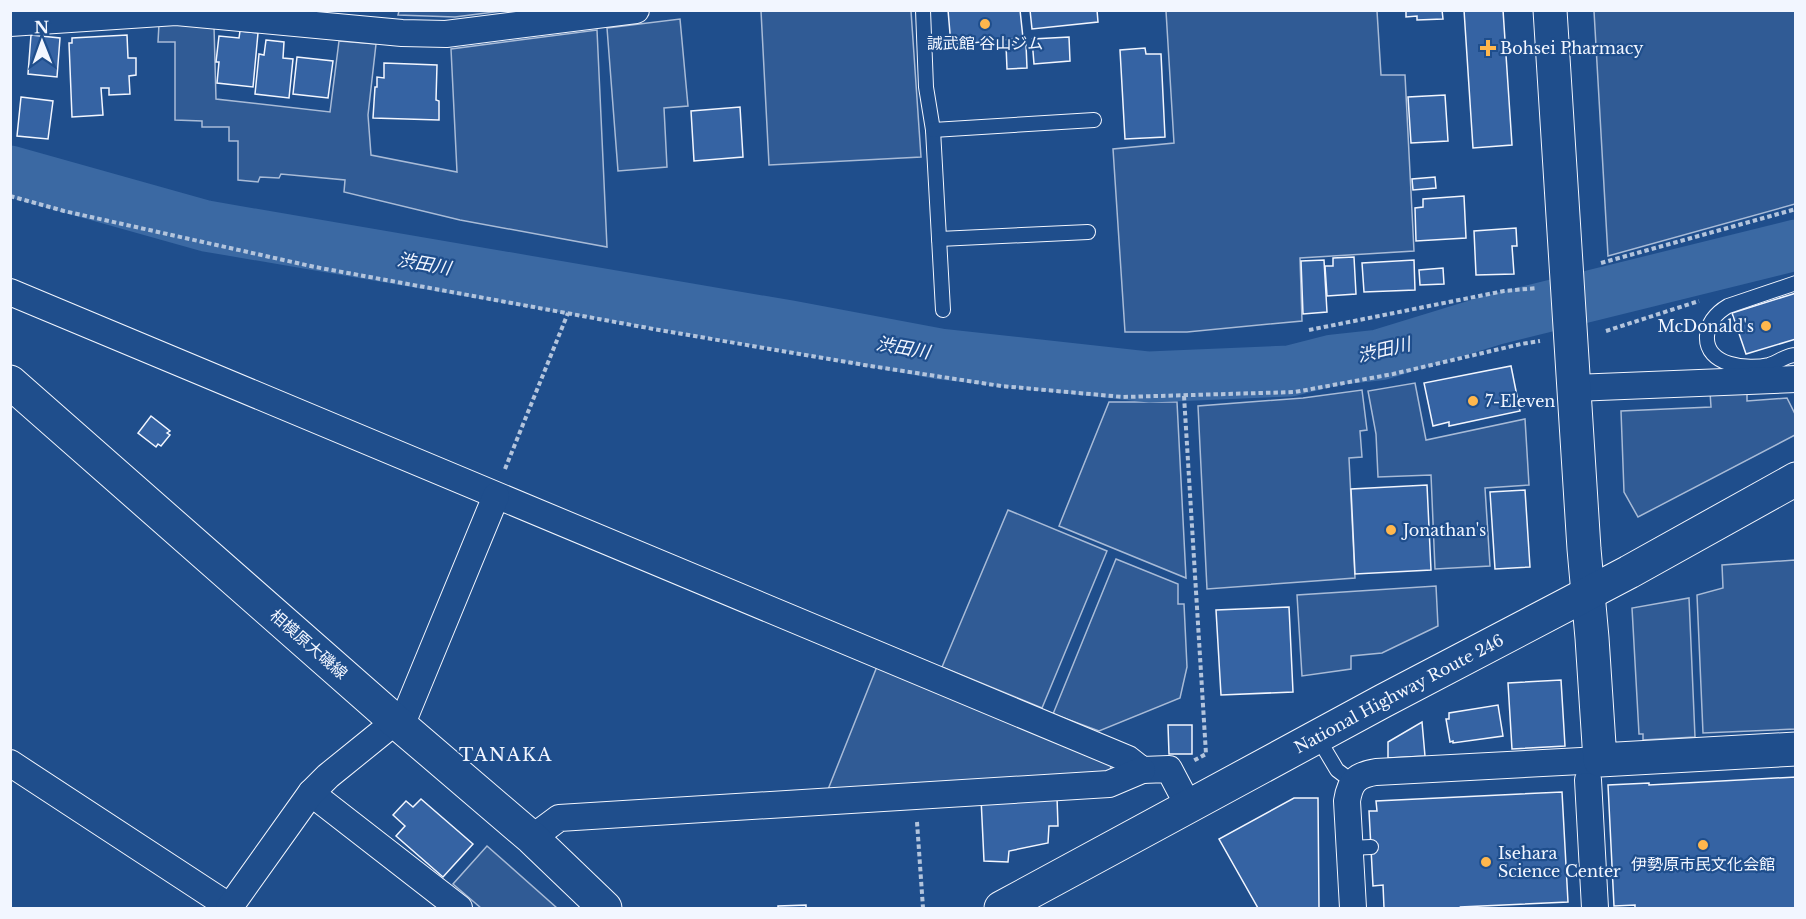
<svg xmlns="http://www.w3.org/2000/svg" width="1806" height="919" viewBox="0 0 1806 919" font-family="'Libre Baskerville','Noto Sans JP',serif">
  <style>
    .parking { fill: #305b95; stroke: #a8bbd7; stroke-width: 1.5 }
    .lines { fill: none; stroke-linecap: round; stroke-linejoin: round }
    .river { stroke: #3b69a3; stroke-width: 51 }
    .building { fill: #3563a3; stroke: #f2f6ff; stroke-width: 1.5 }
    .lane-casing { stroke: #f2f6ff; stroke-width: 16 }
    .street-casing { stroke: #f2f6ff; stroke-width: 28 }
    .secondary-casing { stroke: #f2f6ff; stroke-width: 35 }
    .primary-casing { stroke: #f2f6ff; stroke-width: 35 }
    .highway-casing { stroke: #f2f6ff; stroke-width: 35 }
    .path { stroke: #b3c4dc; stroke-width: 4; stroke-dasharray: 4.5 3; stroke-linecap: butt }
    .lane { stroke: #1f4e8c; stroke-width: 14 }
    .street { stroke: #1f4e8c; stroke-width: 26 }
    .secondary { stroke: #1f4e8c; stroke-width: 33 }
    .primary { stroke: #1f4e8c; stroke-width: 33 }
    .highway { stroke: #1f4e8c; stroke-width: 33 }
    .poi-dot { fill: #ffb74d; stroke: #1f4e8c; stroke-width: 2 }
    .labels { text-anchor: middle; stroke-width: 4.5; stroke-linejoin: round; paint-order: stroke }
    .poi-label { font-size: 16px; fill: #f2f6ff; stroke: #1f4e8c; text-anchor: start }
    .street-label { font-size: 16px; fill: #f2f6ff; stroke: #1f4e8c }
    .water-label { font-size: 18px; font-style: italic; fill: #f2f6ff; stroke: #1f4e8c }
    .neighbourhood-label { font-size: 18px; letter-spacing: 1.5px; fill: #f2f6ff; stroke: #1f4e8c }
  </style>
  <rect width="100%" height="100%" fill="#1f4e8c"/>
  <!-- parking -->
  <g class="parking">
    <path d="M399 11V10L502 11 455 17 398 15Z"/>
    <path d="M761 11H911L921 157 769 165Z"/>
    <path d="M1166 11H1377L1381 75H1405L1414 251 1300 258 1302 321 1187 332H1125L1113 149 1174 143Z"/>
    <path d="M1594 11H1795V204L1608 256Z"/>
    <path d="M680 19 688 106 664 108 667 167 618 171 607 28Z"/>
    <path d="M159 24H193L214 27 216 99 330 112 339 41 376 44 368 115 371 155 457 172 451 49 597 30 607 247 460 220 344 192 345 180 281 174 279 178 260 177 258 182 238 180V141H229V127H202V121L175 120V42H158Z"/>
    <path d="M1415 383 1426 440 1525 419 1529 485 1485 488 1490 566 1435 569 1431 475 1378 477 1376 434 1368 391Z"/>
    <path d="M1362 390 1367 430 1360 431 1362 457 1349 458 1355 578 1207 589 1198 406 1303 398Z"/>
    <path d="M1747 390V401L1787 398 1795 414V435L1638 517 1624 492 1621 411 1711 407 1710 392Z"/>
    <path d="M1109 402H1177L1186 578 1059 526Z"/>
    <path d="M1008 510 1107 551 1042 708 942 667Z"/>
    <path d="M1116 559 1178 584V604H1184L1187 667 1180 698 1099 731 1053 714Z"/>
    <path d="M1795 560V729L1703 733 1697 595 1723 588 1722 565Z"/>
    <path d="M1436 586 1438 626 1382 653 1351 656V669L1302 676 1297 595Z"/>
    <path d="M1689 598 1695 737 1643 740V734H1639L1632 608Z"/>
    <path d="M878 664 1113 759 1108 778 827 792Z"/>
    <path d="M487 846 557 908H481L453 884Z"/>
  </g>
  <g class="lines">
    <!-- river -->
    <path class="river" d="M10 171 206 226 790 326 940 354 1149 377 1290 371 1333 360 1379 355 1493 320 1796 245"/>
  </g>
  <!-- building -->
  <g class="building">
    <path d="M948 10H1020L1023 38 951 45Z"/>
    <path d="M1030 10H1097L1098 22 1032 29Z"/>
    <path d="M1406 10H1442L1443 19 1417 20V16L1406 17Z"/>
    <path d="M1464 10H1503L1512 145 1473 148Z"/>
    <path d="M240 31 258 33 253 87 217 83 219 62H216L219 36 239 38Z"/>
    <path d="M31 35 60 38 57 77 28 74Z"/>
    <path d="M127 35 128 58H136V75L129 76 130 94 109 95V88H101L103 115 72 117 69 43H72V38Z"/>
    <path d="M1069 37 1070 61 1034 64 1032 39Z"/>
    <path d="M266 40 284 42 283 58 293 59 289 98 255 94 259 54 264 55Z"/>
    <path d="M1026 44 1027 68 1007 69 1006 45Z"/>
    <path d="M1145 48 1146 54H1161L1165 137 1125 139 1120 50Z"/>
    <path d="M297 57 333 61 328 98 293 94Z"/>
    <path d="M384 63 437 65 436 100 439 101V120L373 118 375 87H377V77L384 78Z"/>
    <path d="M1445 95 1448 141 1411 143 1408 97Z"/>
    <path d="M21 97 53 101 48 139 17 136Z"/>
    <path d="M740 107 743 157 694 161 691 111Z"/>
    <path d="M1435 177 1436 188 1413 190 1412 179Z"/>
    <path d="M1464 196 1466 238 1416 241 1415 208 1423 207V199Z"/>
    <path d="M1516 228 1517 246H1512L1514 274 1476 275 1474 231Z"/>
    <path d="M1354 257 1356 294 1327 296 1325 266H1333V258Z"/>
    <path d="M1324 260 1327 312 1303 314 1301 261Z"/>
    <path d="M1414 260 1415 290 1364 292 1362 263Z"/>
    <path d="M1443 268 1444 284 1420 285 1419 270Z"/>
    <path d="M1796 293V339L1746 354 1732 313Z"/>
    <path d="M1511 366 1520 411 1449 426V422L1433 426 1424 383Z"/>
    <path d="M151 416 170 431 167 433 170 435 161 446 158 444 156 447 138 433Z"/>
    <path d="M1427 485 1431 570 1355 574 1351 489Z"/>
    <path d="M1525 490 1530 567 1495 569 1490 492Z"/>
    <path d="M1289 607 1293 692 1221 695 1216 610Z"/>
    <path d="M1561 680 1565 746 1512 749 1508 683Z"/>
    <path d="M1498 705 1503 736 1453 743V741L1450 742 1446 719H1449V713Z"/>
    <path d="M1422 722 1425 756 1388 758V742Z"/>
    <path d="M1168 725H1192V754H1169Z"/>
    <path d="M1796 777V908H1635V905L1614 906 1608 785 1649 783V785Z"/>
    <path d="M1562 792 1568 902 1461 907 1462 908H1384L1383 885 1373 886 1369 811H1377L1376 801Z"/>
    <path d="M1057 797 1058 826H1049L1048 843 1009 851 1008 862 984 861 981 798Z"/>
    <path d="M1294 798H1318L1319 908H1258L1219 839Z"/>
    <path d="M421 799 473 844 443 877 396 836 405 826 393 815 406 801 413 807Z"/>
    <path d="M806 905V908H778V906Z"/>
  </g>
  <g class="lines">
    <defs>
      <g id="lane">
        <path d="M923 10 926 87 933 130 943 310"/>
        <path d="M933 130 1094 120"/>
        <path d="M939 239 1088 232"/>
        <path d="M1796 283 1728 306C1716 313 1708 322 1707 336 1705 366 1748 370 1769 365 1779 362 1786 355 1796 355"/>
        <path d="M1318 738 1337 770 1353 782"/>
        <path d="M1350 848 1371 847"/>
      </g>
      <g id="street">
        <path d="M10 23 176 12 402 33 446 34 636 10"/>
        <path d="M10 292 1128 759 1142 770 1169 769 1189 807"/>
        <path d="M1574 388 1796 379"/>
        <path d="M401 726 496 496"/>
        <path d="M10 763 230 907"/>
        <path d="M1588 780 1595 908"/>
        <path d="M311 793 459 908"/>
        <path d="M532 838 559 818 1109 784 1142 770"/>
        <path d="M229 908 311 793 328 776 396 721"/>
        <path d="M1353 908 1347 801C1350 781 1357 775 1376 772L1600 760"/>
      </g>
      <path id="secondary" d="M1550 10 1584 549 1592 638 1600 760 1796 749"/>
      <path id="primary" d="M10 382 401 726 532 838 605 908"/>
      <g id="highway">
        <path id="s1" d="M1001 908 1383 701 1629 572 1796 479"/>
      </g>
    </defs>
    <!-- lane casing -->
    <use href="#lane" class="lane-casing"/>
    <!-- street casing -->
    <use href="#street" class="street-casing"/>
    <!-- secondary casing -->
    <use href="#secondary" class="secondary-casing"/>
    <!-- primary casing -->
    <use href="#primary" class="primary-casing"/>
    <!-- highway casing -->
    <use href="#highway" class="highway-casing"/>
    <!-- path -->
    <g class="path">
      <path d="M10 196 64 211 315 267 659 330 864 365 1001 386 1123 397 1295 392 1393 374 1521 344 1540 341"/>
      <path d="M1601 263 1796 209"/>
      <path d="M1309 330 1504 291 1537 288"/>
      <path d="M1606 331 1699 301"/>
      <path d="M1184 396 1206 754 1193 761"/>
      <path d="M505 469 568 313"/>
      <path d="M917 822 923 908"/>
    </g>
    <!-- lane -->
    <use href="#lane" class="lane"/>
    <!-- street -->
    <use href="#street" class="street"/>
    <!-- secondary -->
    <use href="#secondary" class="secondary"/>
    <!-- primary -->
    <use href="#primary" class="primary"/>
    <!-- highway -->
    <use href="#highway" class="highway"/>
  </g>
  <!-- markers -->
  <g class="poi-dot">
    <circle cx="985" cy="24" r="6"/>
    <path d="M1485 39h6v6h6v6h-6v6h-6v-6h-6v-6h6z"/>
    <circle cx="1766" cy="326" r="6"/>
    <circle cx="1473" cy="401" r="6"/>
    <circle cx="1391" cy="530" r="6"/>
    <circle cx="1703" cy="845" r="6"/>
    <circle cx="1486" cy="862" r="6"/>
  </g>
  <g class="labels">
    <!-- poi labels -->
    <g class="poi-label">
      <text x="985" y="49" text-anchor="middle">誠武館 谷山ジム</text>
      <text x="1500" y="54">Bohsei Pharmacy</text>
      <text x="1754" y="332" text-anchor="end">McDonald's</text>
      <text x="1485" y="407">7-Eleven</text>
      <text x="1403" y="536">Jonathan's</text>
      <text x="1498" y="859">Isehara<tspan x="1498" dy="18">Science Center</tspan></text>
      <text x="1703" y="870" text-anchor="middle">伊勢原市民文化会館</text>
    </g>
    <!-- street labels -->
    <g class="street-label">
      <text transform="translate(309 644) rotate(41)" y="6">相模原大磯線</text>
      <text dy="6" stroke="none"><textPath href="#s1" startOffset="452">National Highway Route 246</textPath></text>
    </g>
    <!-- water labels -->
    <g class="water-label">
      <text transform="translate(424 264) rotate(10)" y="6">渋田川</text>
      <text transform="translate(903 348) rotate(10)" y="6">渋田川</text>
      <text transform="translate(1384 350) rotate(-13)" y="6">渋田川</text>
    </g>
    <!-- neighbourhood labels -->
    <g class="neighbourhood-label">
      <text x="506" y="761">TANAKA</text>
    </g>
  </g>
  <!-- border -->
  <rect width="1806" height="919" fill="none" stroke="#f2f6ff" stroke-width="24"/>
  <!-- north arrow -->
  <g transform="translate(42 42) rotate(359)" stroke="#1f4e8c" stroke-width="4.5" paint-order="stroke">
  <path d="M0-4.5L10 22L0 15L-10 22Z" fill="#f2f6ff"/>
  <text y="-9" font-size="16" font-weight="bold" text-anchor="middle" fill="#f2f6ff">N</text>
  </g>
</svg>
